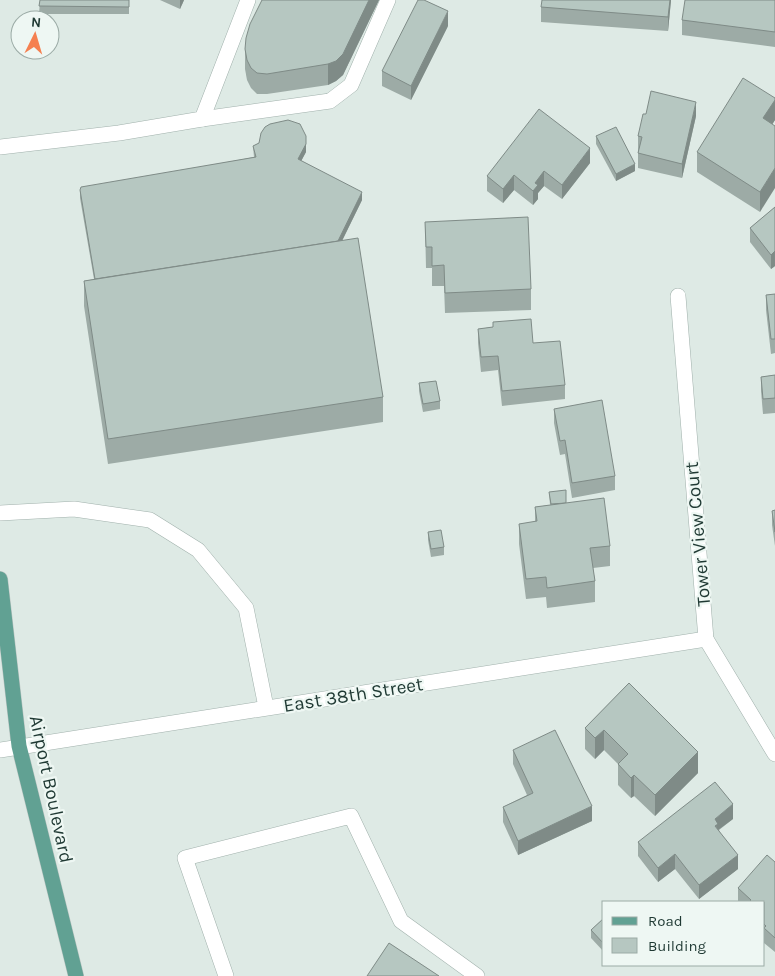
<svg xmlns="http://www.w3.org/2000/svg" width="775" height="976" viewBox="0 0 775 976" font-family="Karla,sans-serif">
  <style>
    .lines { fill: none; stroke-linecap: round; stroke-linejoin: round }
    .service-casing { stroke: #a1b1ac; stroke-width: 16 }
    .minor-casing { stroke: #a1b1ac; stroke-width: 16 }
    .primary-casing { stroke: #bcc4c2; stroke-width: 16 }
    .service { stroke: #fff; stroke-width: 15 }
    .minor { stroke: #fff; stroke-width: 15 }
    .primary { stroke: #61a193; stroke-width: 15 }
    .wall { fill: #9daba6 }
    .shaded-wall { fill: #7f8b87 }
    .building { fill: #b6c7c1; stroke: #7f8b87 }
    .labels { text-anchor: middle; stroke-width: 4.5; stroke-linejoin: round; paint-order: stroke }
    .street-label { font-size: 19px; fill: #1f3933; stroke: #eef7f3 }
  </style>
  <rect width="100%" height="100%" fill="#deeae5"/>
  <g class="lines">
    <defs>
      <g id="service">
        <path d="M202 119 330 101 351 85 388 0"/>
        <path d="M0 147 119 133 202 119 248 0"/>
        <path d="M0 513 74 509 150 520 198 550 246 608 266 707"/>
        <path d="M226 976 185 858 351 816 401 921 477 976"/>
      </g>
      <g id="minor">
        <path d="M678 296 706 639 775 754"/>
        <path d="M0 750 706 639"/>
      </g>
      <path id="primary" d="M0 579 19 746 76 976"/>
    </defs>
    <!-- service casing -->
    <use href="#service" class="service-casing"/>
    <!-- minor casing -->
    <use href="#minor" class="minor-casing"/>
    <!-- primary casing -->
    <use href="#primary" class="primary-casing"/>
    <!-- service -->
    <use href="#service" class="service"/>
    <!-- minor -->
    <use href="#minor" class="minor"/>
    <!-- primary -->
    <use href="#primary" class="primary"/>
  </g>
  <!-- wall -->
  <g class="wall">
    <path d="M40 0H129V14H39Z"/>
    <path d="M160 0H184L180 9Z"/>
    <path d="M262 0H379L343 75 336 81 328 85 267 94H257L251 88 247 80 245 69V49Z"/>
    <path d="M671 0 668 31 541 22V7Z"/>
    <path d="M775 0V47L682 35V20Z"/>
    <path d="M448 26 411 100 382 86V71Z"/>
    <path d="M775 98V120L772 124 760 212 697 172V152Z"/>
    <path d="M696 116 682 178 638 168V136Z"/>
    <path d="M596 136 635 171 616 181 596 144Z"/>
    <path d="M259 143 306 152 301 161 362 200 342 241 383 397V422L108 464 84 306V281L94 279 80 198V190L254 157 253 146Z"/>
    <path d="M590 163 562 199 544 186 538 193V199L533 205 514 190 503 203 487 191V176Z"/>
    <path d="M775 207V266L771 269 750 242V228Z"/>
    <path d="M425 222 531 289V310L445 313 444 286H432V268H426Z"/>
    <path d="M775 294V353L771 354 766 310V295Z"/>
    <path d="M493 322 533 343 565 385V399L502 406 498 370 481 372 478 343V329L493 327Z"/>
    <path d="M775 375V413L763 414 761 391V377Z"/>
    <path d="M419 383 440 401V409L423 412 419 391Z"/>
    <path d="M554 409 615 476V490L572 498 565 454 560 455 554 423Z"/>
    <path d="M549 492 566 503 610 546V566L593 568 595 581V602L547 608 546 597 526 599 519 544V524L535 522V507L550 505Z"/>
    <path d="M775 510V546L772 525V511Z"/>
    <path d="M428 532 444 547V555L431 557 428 540Z"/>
    <path d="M629 683 698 773 655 816 634 796 631 798 618 785V764L604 750 595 759 585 749V728Z"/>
    <path d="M513 750 592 821 518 855 503 822V807L527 795 513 764Z"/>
    <path d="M733 819 719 830 738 869 699 899 675 869 658 882 638 856V842Z"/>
    <path d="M775 862V952L764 943V902H738V888Z"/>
    <path d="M604 918V952L591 938V930Z"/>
  </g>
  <!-- shaded-wall -->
  <g class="shaded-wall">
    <path d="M180 0H184L180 9Z"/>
    <path d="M369 0H379L343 75 336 81 328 85V64Z"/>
    <path d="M670 0H671L668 31V17Z"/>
    <path d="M448 11V26L411 100V86Z"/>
    <path d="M775 100V120L763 139V118Z"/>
    <path d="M696 102V116L682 178V164Z"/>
    <path d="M306 136V152L298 167V159Z"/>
    <path d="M590 148V163L562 199V185Z"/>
    <path d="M635 164V171L616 181V174Z"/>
    <path d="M775 168V188L760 212V192Z"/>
    <path d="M544 171V186L538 193V199L533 205V191L535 183Z"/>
    <path d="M514 175V190L503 203V189Z"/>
    <path d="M362 192V200L337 251V243Z"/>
    <path d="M775 251V266L771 269V255Z"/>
    <path d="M604 730V750L595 759V738Z"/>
    <path d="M698 752V773L655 816V795Z"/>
    <path d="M634 775V796L631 798V778Z"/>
    <path d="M733 804V819L718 830V838L715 819Z"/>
    <path d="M592 806V821L518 855V841Z"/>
    <path d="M675 854V869L658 882V868Z"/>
    <path d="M738 855V869L699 899V885Z"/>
  </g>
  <!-- building -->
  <g class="building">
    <path d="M40 0H129V7L39 6Z"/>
    <path d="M262 0H369L343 54 336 61 328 64 267 74 257 73 251 68 247 60 245 49 246 38 250 24Z"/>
    <path d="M418 0H424L448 11 411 86 382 71Z"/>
    <path d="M542 0H670L668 17 541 7Z"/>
    <path d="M685 0H775V32L682 20Z"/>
    <path d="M743 78 775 98V100L763 118 775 126V168L760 192 697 152Z"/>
    <path d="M651 91 696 102 682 164 638 153 642 137 638 136 643 114H646Z"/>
    <path d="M539 109 590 148 562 185 544 171 535 183 538 185 533 191 514 175 503 189 487 176Z"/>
    <path d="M288 120 300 124 306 136V144L298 159 362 192 338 241 95 279 80 190 81 187 256 157 253 146 259 143 261 133 265 127 270 124Z"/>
    <path d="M616 127 635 164 616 174 596 136Z"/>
    <path d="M775 207V251L771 255 750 228Z"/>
    <path d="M528 217 531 289 445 293 444 265 432 266V247H426L425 222Z"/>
    <path d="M358 238 383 397 108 439 84 281Z"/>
    <path d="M775 294V339H771L766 295Z"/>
    <path d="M531 319 533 343 560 341 565 385 502 391 498 356 481 357 478 329 493 327V322Z"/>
    <path d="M775 375V398L763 399 761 377Z"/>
    <path d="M436 381 440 401 423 404 419 383Z"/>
    <path d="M602 400 615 476 572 483 565 440 560 441 554 409Z"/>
    <path d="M566 490V503L551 504 549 492Z"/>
    <path d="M604 498 610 546 590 548 595 581 547 588 546 577 526 579 519 524 537 521 535 507Z"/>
    <path d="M775 510V532L772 511Z"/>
    <path d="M441 530 444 547 431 549 428 532Z"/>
    <path d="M629 683 698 752 655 795 634 775 631 778 618 764 628 754 604 730 595 738 585 728Z"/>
    <path d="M555 730 592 806 518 841 503 807 533 793 513 750Z"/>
    <path d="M715 782 733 804 715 819 718 824 715 826 738 855 699 885 675 854 658 868 638 842Z"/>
    <path d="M767 855 775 862V938L764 928 766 926 764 924V902H749L751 900 738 888Z"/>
    <path d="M604 918V944L591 930Z"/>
    <path d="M389 943 439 976H367Z"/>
  </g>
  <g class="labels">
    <!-- street labels -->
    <g class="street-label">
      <text transform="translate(697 534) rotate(-95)" y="7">Tower View Court</text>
      <text transform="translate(353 694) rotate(-9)" y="7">East 38th Street</text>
      <text transform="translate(52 789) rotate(78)" y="7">Airport Boulevard</text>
    </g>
  </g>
  <!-- legend -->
  <rect x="602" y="901" width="162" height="65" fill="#eef7f3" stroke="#9baba6"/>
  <rect x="612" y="917" width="25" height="8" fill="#61a193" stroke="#9baba6"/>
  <text x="648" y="926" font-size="15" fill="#1f3933">Road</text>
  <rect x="612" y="938" width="25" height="15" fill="#b6c7c1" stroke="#9baba6"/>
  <text x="648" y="951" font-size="15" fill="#1f3933">Building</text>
  <!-- north arrow -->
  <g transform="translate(35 35) rotate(5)"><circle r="24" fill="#eef7f3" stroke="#9baba6"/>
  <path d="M0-4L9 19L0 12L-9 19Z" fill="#f58050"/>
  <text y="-8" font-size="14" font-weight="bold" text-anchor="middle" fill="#1f3933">N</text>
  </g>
</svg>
